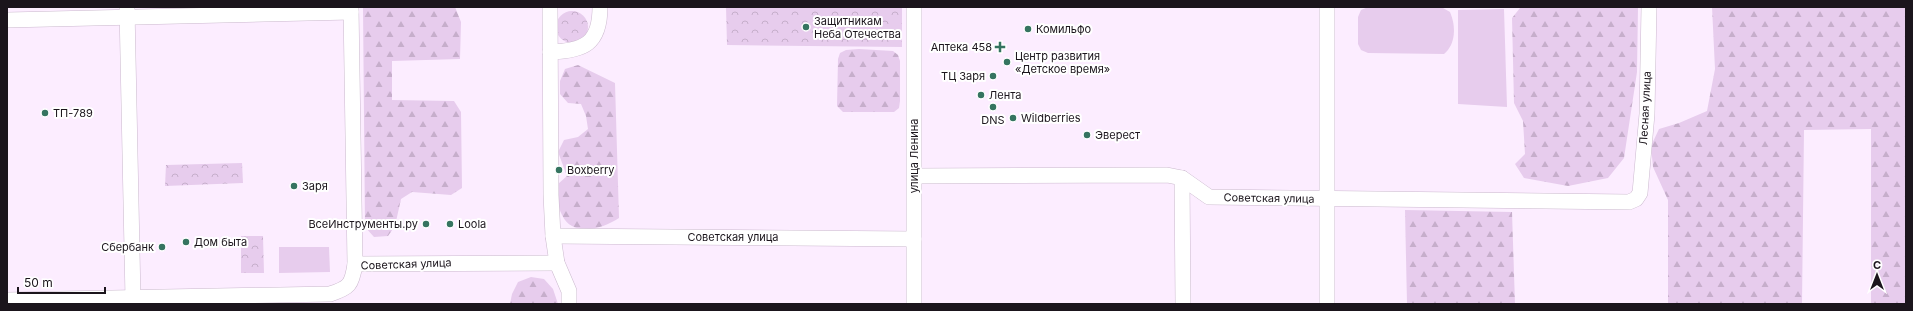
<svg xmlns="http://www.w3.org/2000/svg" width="1913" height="311" viewBox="0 0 1913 311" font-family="Inter,sans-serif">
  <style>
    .grass { fill: #e7cced }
    .forest { fill: url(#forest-firs) }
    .park { fill: url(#park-crowns) }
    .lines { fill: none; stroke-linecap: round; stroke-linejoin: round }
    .minor-casing { stroke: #cbb9ce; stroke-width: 16 }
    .minor { stroke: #fff; stroke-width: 15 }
    .poi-dot { fill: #357460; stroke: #fff; stroke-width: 1.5 }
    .labels { text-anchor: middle; stroke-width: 4; stroke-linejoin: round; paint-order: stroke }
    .poi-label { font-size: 11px; fill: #1b151c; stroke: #fff; text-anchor: start }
    .street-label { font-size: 11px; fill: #1b151c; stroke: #fff }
  </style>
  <defs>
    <pattern id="forest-firs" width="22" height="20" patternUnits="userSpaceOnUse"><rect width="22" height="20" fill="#e7cced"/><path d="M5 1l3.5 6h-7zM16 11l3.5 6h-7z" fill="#c6aecb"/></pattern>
    <pattern id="park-crowns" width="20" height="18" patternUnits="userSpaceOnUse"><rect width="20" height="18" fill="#e7cced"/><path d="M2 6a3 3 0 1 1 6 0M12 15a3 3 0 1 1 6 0" fill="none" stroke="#c6aecb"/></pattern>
  </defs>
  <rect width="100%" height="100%" fill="#fcedff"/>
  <!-- grass -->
  <g class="grass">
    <path d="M1368 7 1443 8 1450 12C1456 26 1456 44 1444 54L1368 53 1361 50 1358 44V17L1361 10Z"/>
    <path d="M1504 9 1507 107 1458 104V10Z"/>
    <path d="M279 247H329L330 272 279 273Z"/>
  </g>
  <!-- forest -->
  <g class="forest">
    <path d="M363 7H455L461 22 460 59 392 61V100L454 101 461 112 462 188 451 195 412 192 401 199 395 226 388 236 374 237 365 227Z"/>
    <path d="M1524 7H1638L1637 72 1624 158 1608 178 1568 186 1524 178 1515 164 1525 154 1523 121 1514 103 1512 18 1520 8Z"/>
    <path d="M1712 7H1906V304H1871V129L1804 130 1802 304H1668V200L1653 167 1651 146 1659 129 1679 123 1707 111 1715 69Z"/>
    <path d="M859 49 893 51 898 55 900 61V101L899 108 894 112H843L837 106 838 59 840 53 846 50Z"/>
    <path d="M578 65 615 83 619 218C602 229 573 238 562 215 557 206 558 194 558 184L567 176 558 152 564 140 578 137 588 129 586 116 581 104 568 103 560 94V81L565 69Z"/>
    <path d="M1405 210 1512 212 1515 304H1407Z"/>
    <path d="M531 277 544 279 553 289 558 304H510L512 294 518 282Z"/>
  </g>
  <!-- park -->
  <g class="park">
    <path d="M726 7H902V47L727 45Z"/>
    <circle cx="572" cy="27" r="16"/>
    <path d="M242 163 243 183 165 186 166 165Z"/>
    <path d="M241 236H263L264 273H241Z"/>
  </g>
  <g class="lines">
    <defs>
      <g id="minor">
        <path d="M550 7 551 195 553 236 557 263 569 291V304"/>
        <path d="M127 8 133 299"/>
        <path d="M7 20 351 12"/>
        <path d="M550 52C584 51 600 44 600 7"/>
        <path d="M915 176 1167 175 1182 178 1209 197 1629 202 1636 199 1640 193 1647 114 1649 7"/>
        <path d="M1182 178 1183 304"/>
        <path d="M553 236 914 239"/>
        <path d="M355 264 557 263"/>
        <path d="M7 300 330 294C349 288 352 285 355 264L351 7"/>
        <path d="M914 304V7"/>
        <path d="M1327 304V7"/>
      </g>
    </defs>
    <!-- minor casing -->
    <use href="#minor" class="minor-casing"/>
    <!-- minor -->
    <use href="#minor" class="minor"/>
  </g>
  <!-- markers -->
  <g class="poi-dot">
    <circle cx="806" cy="27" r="4"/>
    <circle cx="1028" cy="29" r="4"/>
    <path d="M998 41h4v4h4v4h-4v4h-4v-4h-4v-4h4z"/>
    <circle cx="1007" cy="62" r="4"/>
    <circle cx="993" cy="76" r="4"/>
    <circle cx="981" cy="95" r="4"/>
    <circle cx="993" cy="107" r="4"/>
    <circle cx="45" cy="113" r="4"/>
    <circle cx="1013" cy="118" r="4"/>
    <circle cx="1087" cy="135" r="4"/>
    <circle cx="559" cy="170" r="4"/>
    <circle cx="294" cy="186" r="4"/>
    <circle cx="426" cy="224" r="4"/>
    <circle cx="450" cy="224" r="4"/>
    <circle cx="186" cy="242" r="4"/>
    <circle cx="162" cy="247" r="4"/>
  </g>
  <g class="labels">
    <!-- poi labels -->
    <g class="poi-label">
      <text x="814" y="25">Защитникам<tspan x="814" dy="13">Неба Отечества</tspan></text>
      <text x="1036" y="33">Комильфо</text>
      <text x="992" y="51" text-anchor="end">Аптека 458</text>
      <text x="1015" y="60">Центр развития<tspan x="1015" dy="13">«Детское время»</tspan></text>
      <text x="985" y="80" text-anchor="end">ТЦ Заря</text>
      <text x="989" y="99">Лента</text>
      <text x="53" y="117">ТП-789</text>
      <text x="1021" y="122">Wildberries</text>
      <text x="993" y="124" text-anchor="middle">DNS</text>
      <text x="1095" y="139">Эверест</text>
      <text x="567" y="174">Boxberry</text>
      <text x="302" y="190">Заря</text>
      <text x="418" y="228" text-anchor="end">ВсеИнструменты.ру</text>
      <text x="458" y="228">Loola</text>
      <text x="194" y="246">Дом быта</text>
      <text x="154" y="251" text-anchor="end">Сбербанк</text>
    </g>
    <!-- street labels -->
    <g class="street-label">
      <text transform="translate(1645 108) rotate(-87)" y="4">Лесная улица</text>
      <text transform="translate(914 156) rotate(-90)" y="4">улица Ленина</text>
      <text transform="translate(1269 198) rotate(1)" y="4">Советская улица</text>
      <text x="733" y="241">Советская улица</text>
      <text transform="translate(406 264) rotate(-2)" y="4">Советская улица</text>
    </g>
  </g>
  <!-- border -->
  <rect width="1913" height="311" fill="none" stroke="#1b151c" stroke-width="16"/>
  <!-- north arrow -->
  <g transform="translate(1877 275)" stroke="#ffffff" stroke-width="3" paint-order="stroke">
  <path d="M0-3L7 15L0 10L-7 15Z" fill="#1b151c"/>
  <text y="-6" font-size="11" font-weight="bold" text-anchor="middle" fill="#1b151c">С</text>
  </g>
  <!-- scale -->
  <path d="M18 287v6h87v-6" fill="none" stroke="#1b151c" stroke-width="2"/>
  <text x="24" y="287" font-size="12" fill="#1b151c" stroke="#ffffff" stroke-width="3" paint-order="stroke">50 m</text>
</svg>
